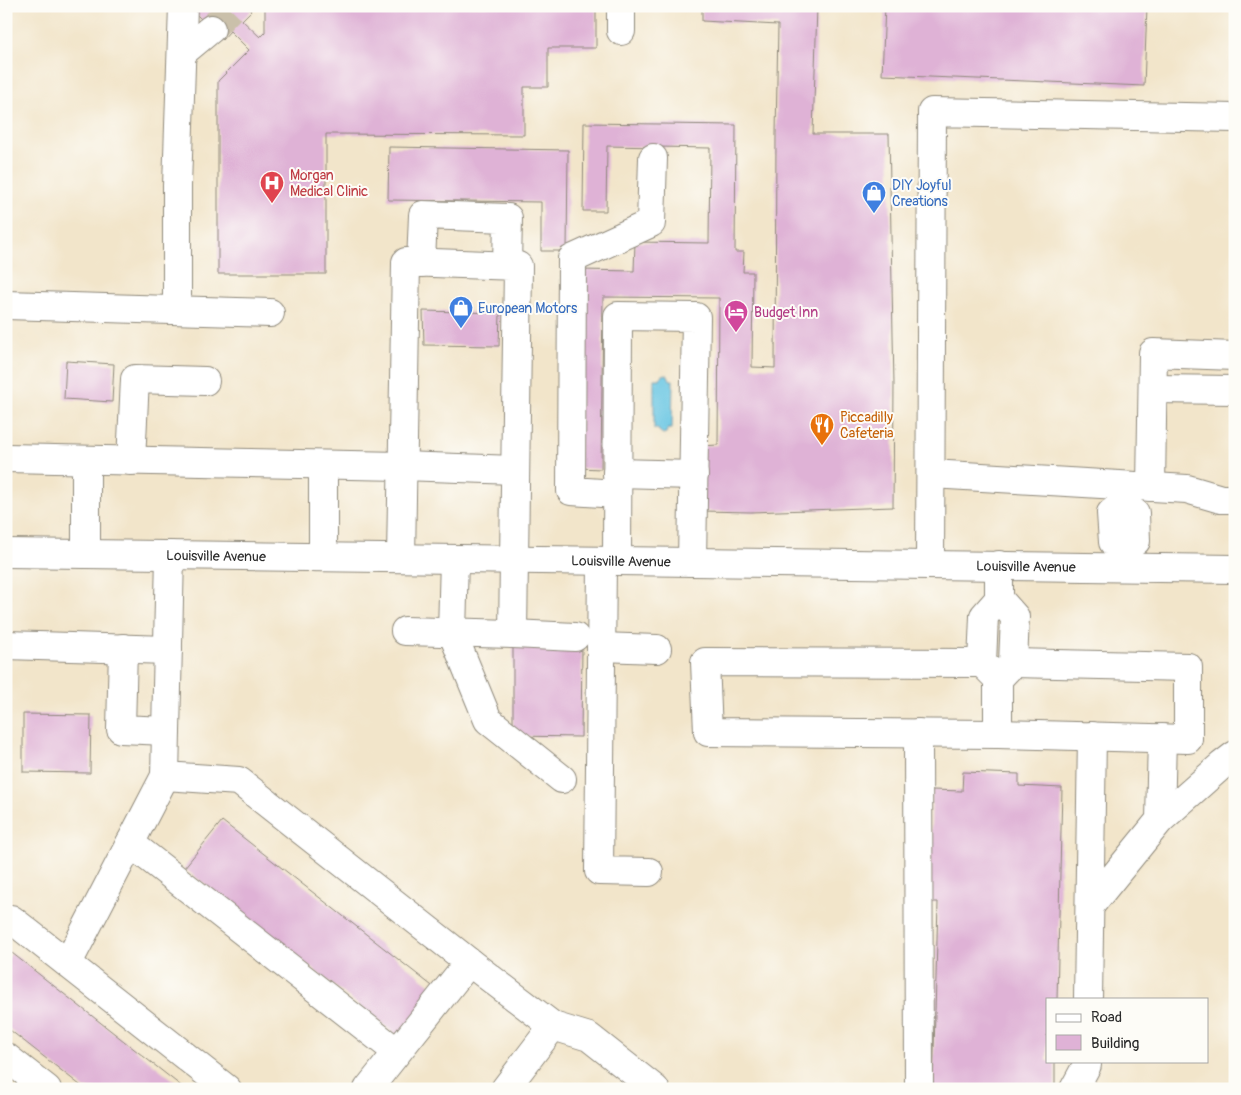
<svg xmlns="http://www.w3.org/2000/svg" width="1241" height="1095" viewBox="0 0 1241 1095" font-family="Pangolin,sans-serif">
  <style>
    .water { fill: #64c4e2; stroke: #487886 }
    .building { fill: #dfb2d6 }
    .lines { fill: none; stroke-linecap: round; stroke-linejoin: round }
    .minor-tunnel { stroke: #cac0aa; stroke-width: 28; stroke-dasharray: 28 14; stroke-linecap: butt }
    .minor-casing { stroke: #8e887a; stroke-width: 30 }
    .major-casing { stroke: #8e887a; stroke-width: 30 }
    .minor { stroke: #fff; stroke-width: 28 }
    .major { stroke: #fff; stroke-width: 28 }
    .labels { text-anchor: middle; stroke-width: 4; stroke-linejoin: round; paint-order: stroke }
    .health-label { font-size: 14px; fill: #be3a42; stroke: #fdfcf7; text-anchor: start }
    .shop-label { font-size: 14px; fill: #366cbe; stroke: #fdfcf7; text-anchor: start }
    .hotel-label { font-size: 14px; fill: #b23c85; stroke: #fdfcf7; text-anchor: start }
    .food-label { font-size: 14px; fill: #c56008; stroke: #fdfcf7; text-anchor: start }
    .street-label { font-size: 14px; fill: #2b2b2b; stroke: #fdfcf7 }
  </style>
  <rect width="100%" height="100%" fill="#fdfcf7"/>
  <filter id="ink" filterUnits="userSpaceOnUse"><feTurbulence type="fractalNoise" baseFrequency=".02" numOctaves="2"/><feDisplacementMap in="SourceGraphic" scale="10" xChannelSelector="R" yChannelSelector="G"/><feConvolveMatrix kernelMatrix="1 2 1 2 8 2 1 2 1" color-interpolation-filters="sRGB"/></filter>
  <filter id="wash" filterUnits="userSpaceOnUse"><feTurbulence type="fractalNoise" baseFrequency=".0096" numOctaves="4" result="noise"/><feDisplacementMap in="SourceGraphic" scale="20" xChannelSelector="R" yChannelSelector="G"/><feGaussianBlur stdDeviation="1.12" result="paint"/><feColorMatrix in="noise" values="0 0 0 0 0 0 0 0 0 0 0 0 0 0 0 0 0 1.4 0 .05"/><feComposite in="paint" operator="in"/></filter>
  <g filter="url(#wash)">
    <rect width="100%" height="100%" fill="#f2e5ca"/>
    <!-- water -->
    <path class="water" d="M664 374 668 375 670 380H673L672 429H668L666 433 663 434 659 431 658 429H654V379H660L661 376Z"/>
    <g id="blocks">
      <!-- building -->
      <g class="building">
        <path d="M194 6H247L251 11 242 20 260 37 265 32V6H596V48H548V87H524V135L326 134V274H218V81L249 50 230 31 222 40 191 9Z"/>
        <path d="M702 6H817L813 134H889L894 385 893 507 751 512 701 511V446L718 445 719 298 603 297 601 469 579 468 581 270 634 271 635 242 709 243 710 148 607 146 606 211H583L584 123 736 125 735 252H744L743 272H753L752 367 775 368 776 134 778 25 702 21Z"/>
        <path d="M885 6H1147L1144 86 882 75Z"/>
        <path d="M389 147 568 150 567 251H541V202L388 200Z"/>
        <path d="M423 311 500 313 499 346 424 345Z"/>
        <path d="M66 361 114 364 112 402 64 399Z"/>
        <path d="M513 645 582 646 581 737 513 736Z"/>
        <path d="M23 714 91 715 90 773 23 772Z"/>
        <path d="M963 772 1019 774V786L1062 788 1057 999H1047V1061H1055V1089H933L938 902H929L932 790 962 791Z"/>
        <path d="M222 821 436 989 399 1037 184 868Z"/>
        <path d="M12 953 185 1089H85L6 1027V960Z"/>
      </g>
    </g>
  </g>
  <g filter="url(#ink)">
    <use href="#blocks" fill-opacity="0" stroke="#8e887a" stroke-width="1"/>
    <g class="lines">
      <!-- minor-tunnel -->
      <path class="minor-tunnel" d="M211 29 233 6"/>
      <defs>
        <g id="minor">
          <path d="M621 31V6"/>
          <path d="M182 53 211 29"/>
          <path d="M421 263 423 215 508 218 507 265"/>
          <path d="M6 305 270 313"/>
          <path d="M177 310V186L183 6"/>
          <path d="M1153 389 1235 390"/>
          <path d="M6 458 402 466 515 470"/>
          <path d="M86 460V554"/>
          <path d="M131 461 135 379 205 381"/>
          <path d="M617 473 694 475"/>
          <path d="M931 474 1187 489 1221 499H1235"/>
          <path d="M1123 486 1122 504 1111 513 1113 542 1125 549"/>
          <path d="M1151 487 1153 353 1235 356"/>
          <path d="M617 494 571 491 572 259 651 223 653 158"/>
          <path d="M1122 504 1135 513 1136 541 1125 549"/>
          <path d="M170 555 165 776 239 781 469 962 553 1026 589 1037 655 1089"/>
          <path d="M323 557V465"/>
          <path d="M401 558 406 262 518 266 513 634 405 631"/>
          <path d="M454 559 452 632 488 720 562 779"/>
          <path d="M602 561 599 871 649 872"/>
          <path d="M617 561 618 316 696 317 692 562"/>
          <path d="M930 565 932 112 1235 118"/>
          <path d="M999 599 1015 617 1013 663 998 679 982 663 984 616 999 599V565"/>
          <path d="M513 634 575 637"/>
          <path d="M6 645 168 650"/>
          <path d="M601 647 657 649"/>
          <path d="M123 648 121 729 166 731"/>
          <path d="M982 663 705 662 708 732 998 734V679"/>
          <path d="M918 733 919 1089"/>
          <path d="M998 734 1188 739V667L1013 663"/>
          <path d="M1160 820 1222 765 1235 755"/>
          <path d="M130 843 397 1052"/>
          <path d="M1090 906 1160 820 1162 738"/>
          <path d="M6 925 11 919 227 1089"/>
          <path d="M68 963 165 776"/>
          <path d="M1088 999 1092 736"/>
          <path d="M6 1057 47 1089"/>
          <path d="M368 1089 469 962"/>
          <path d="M505 1089 553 1026"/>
          <path d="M1074 1089 1087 1065V1061"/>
        </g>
        <g id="major">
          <path id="s1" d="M6 553 1235 569"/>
        </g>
      </defs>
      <!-- minor casing -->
      <use href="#minor" class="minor-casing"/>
      <!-- major casing -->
      <use href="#major" class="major-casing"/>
      <!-- minor -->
      <use href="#minor" class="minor"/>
      <!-- major -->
      <use href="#major" class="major"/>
    </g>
  </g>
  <!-- icons -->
  <defs>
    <symbol id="hospital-pin" viewBox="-11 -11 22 30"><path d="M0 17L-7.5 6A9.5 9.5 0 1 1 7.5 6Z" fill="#e0444e" stroke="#fdfcf7"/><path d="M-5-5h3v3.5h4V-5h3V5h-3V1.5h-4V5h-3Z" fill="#fff"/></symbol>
    <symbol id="shop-pin" viewBox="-11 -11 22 30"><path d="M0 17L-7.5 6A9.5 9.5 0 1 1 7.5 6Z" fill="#3f7fe0" stroke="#fdfcf7"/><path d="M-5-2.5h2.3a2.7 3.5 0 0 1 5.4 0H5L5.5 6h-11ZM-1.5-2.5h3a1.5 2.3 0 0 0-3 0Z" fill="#fff"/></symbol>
    <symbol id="hotel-pin" viewBox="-11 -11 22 30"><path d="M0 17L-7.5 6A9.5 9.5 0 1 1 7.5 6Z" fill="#d1479c" stroke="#fdfcf7"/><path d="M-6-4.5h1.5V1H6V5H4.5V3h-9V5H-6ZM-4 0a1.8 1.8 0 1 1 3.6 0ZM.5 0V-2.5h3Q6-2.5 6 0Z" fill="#fff"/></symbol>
    <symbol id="restaurant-pin" viewBox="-11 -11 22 30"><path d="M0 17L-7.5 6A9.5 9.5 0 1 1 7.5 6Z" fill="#e8710a" stroke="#fdfcf7"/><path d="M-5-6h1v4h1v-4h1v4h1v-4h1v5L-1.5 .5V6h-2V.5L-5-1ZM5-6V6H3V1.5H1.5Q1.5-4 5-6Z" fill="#fff"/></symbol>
  </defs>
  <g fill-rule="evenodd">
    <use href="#hospital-pin" x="258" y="169" width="28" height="38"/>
    <use href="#shop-pin" x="860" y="179" width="28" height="38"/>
    <use href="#shop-pin" x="447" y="294" width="28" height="38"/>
    <use href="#hotel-pin" x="722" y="298" width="28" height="38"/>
    <use href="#restaurant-pin" x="808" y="411" width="28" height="38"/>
  </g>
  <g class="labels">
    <!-- health labels -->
    <g class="health-label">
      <text x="290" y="180">Morgan<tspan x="290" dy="16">Medical Clinic</tspan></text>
    </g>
    <!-- shop labels -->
    <g class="shop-label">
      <text x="892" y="190">DIY Joyful<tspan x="892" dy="16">Creations</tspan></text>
      <text x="478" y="313">European Motors</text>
    </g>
    <!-- hotel labels -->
    <g class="hotel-label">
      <text x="754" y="317">Budget Inn</text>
    </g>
    <!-- food labels -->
    <g class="food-label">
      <text x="840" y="422">Piccadilly<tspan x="840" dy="16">Cafeteria</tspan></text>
    </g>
    <!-- street labels -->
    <g class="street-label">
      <text dy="5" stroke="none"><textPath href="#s1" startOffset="210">Louisville Avenue</textPath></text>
      <text dy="5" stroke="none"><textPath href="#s1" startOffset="615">Louisville Avenue</textPath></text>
      <text dy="5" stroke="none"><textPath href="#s1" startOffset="1020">Louisville Avenue</textPath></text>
    </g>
  </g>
  <!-- margin -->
  <rect width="1241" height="1095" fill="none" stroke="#fdfcf7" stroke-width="25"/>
  <!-- legend -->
  <rect x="1046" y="998" width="162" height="65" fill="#fdfcf7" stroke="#a9a8a5"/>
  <rect x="1056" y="1014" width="25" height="8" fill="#ffffff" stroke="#a9a8a5"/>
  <text x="1091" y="1022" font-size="15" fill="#2b2b2b">Road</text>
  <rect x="1056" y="1035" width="25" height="15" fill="#dfb2d6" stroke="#a9a8a5"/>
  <text x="1091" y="1048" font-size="15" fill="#2b2b2b">Building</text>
</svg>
